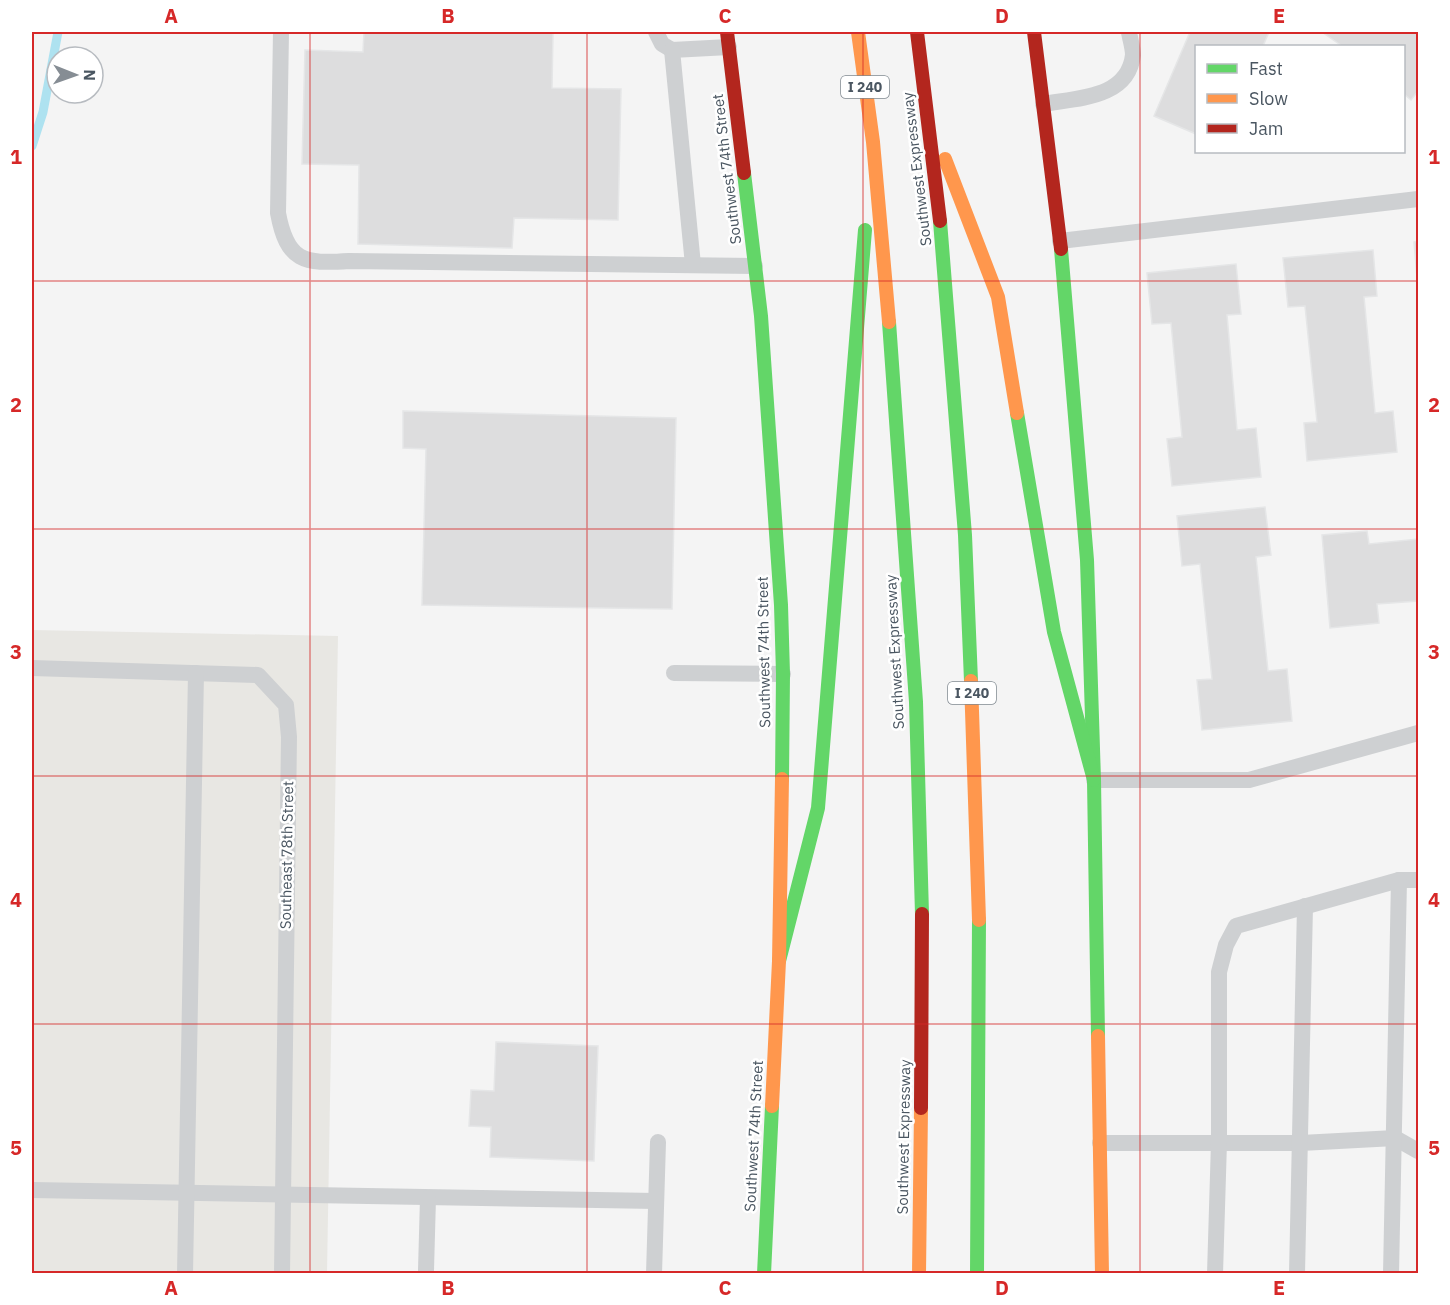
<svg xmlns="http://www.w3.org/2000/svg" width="1450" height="1305" viewBox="0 0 1450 1305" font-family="'IBM Plex Sans',sans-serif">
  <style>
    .commercial { fill: #e8e7e3 }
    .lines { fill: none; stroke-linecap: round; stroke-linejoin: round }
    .stream { stroke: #aee2f0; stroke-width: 9 }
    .building { fill: #ddddde; stroke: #e5e6e7; stroke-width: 1.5 }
    .lane { stroke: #ced0d2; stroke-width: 16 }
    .fast { stroke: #63d668; stroke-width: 14 }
    .slow { stroke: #ff974d; stroke-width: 14 }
    .jam { stroke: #b3261e; stroke-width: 14 }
    .grid { fill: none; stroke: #d62828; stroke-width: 1.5; stroke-opacity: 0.55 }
    .labels { text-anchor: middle; stroke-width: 5; stroke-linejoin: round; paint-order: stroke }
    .shield { fill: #fff; stroke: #808990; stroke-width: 1.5 }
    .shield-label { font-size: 14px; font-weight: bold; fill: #4a5661 }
    .street-label { font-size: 15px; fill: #4a5661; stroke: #fff }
    .neatline { fill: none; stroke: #d62828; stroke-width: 2 }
    .grid-label { font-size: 20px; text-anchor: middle; font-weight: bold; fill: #d62828 }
  </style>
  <rect width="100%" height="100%" fill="#f4f4f4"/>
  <!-- commercial -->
  <path class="commercial" d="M32 630 338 636 327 1273 32 1274Z"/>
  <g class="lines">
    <!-- stream -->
    <path class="stream" d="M32 146 43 112 58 32"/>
  </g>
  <!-- building -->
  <g class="building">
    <path d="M364 32H553L552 88 621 89 618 220 514 218 512 248 358 244 359 165 302 164 305 50 363 52Z"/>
    <path d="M1190 32H1269L1263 46H1196V134L1154 116Z"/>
    <path d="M1322 32H1418V91L1411 100 1404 94V46H1342Z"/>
    <path d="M1418 241V289L1414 242Z"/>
    <path d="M1373 250 1377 296 1364 297 1375 413 1393 411 1397 452 1307 461 1304 423 1317 422 1305 306 1288 307 1283 258Z"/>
    <path d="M1236 264 1241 314 1227 315 1237 430 1256 428 1261 477 1172 486 1167 439 1182 437 1171 323 1152 324 1147 273Z"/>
    <path d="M403 411 676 418 672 609 422 605 426 449 403 448Z"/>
    <path d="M1265 507 1271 555 1256 557 1268 671 1287 669 1292 721 1202 730 1197 680 1212 679 1200 564 1182 566 1177 516Z"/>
    <path d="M1367 531 1369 544 1418 539V601L1377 604 1379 623 1330 628 1322 535Z"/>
    <path d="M496 1042 598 1046 594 1161 490 1157 491 1127 469 1126 471 1090 494 1091Z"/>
  </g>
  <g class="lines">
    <!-- lane -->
    <g class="lane">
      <path d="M281 32 278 213C287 262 304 264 349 261L755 266"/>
      <path d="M656 32 662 44 672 50 729 47"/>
      <path d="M672 50 693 265"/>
      <path d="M1043 104C1076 98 1128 99 1133 55 1133 48 1130 39 1129 32"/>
      <path d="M1060 241 1418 199"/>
      <path d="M32 668 258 675 286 705 289 737 282 1274"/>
      <path d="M674 673 783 674"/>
      <path d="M1094 780H1249L1418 733"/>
      <path d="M1100 1143H1301L1395 1138 1418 1151"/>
      <path d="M32 1190 656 1201"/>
      <path d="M426 1270 428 1198"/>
      <path d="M185 1274 196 673"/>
      <path d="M654 1274 658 1142"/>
      <path d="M1215 1274 1219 1142V972L1226 945 1236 926 1399 880H1418"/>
      <path d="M1297 1274 1305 906"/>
      <path d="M1391 1274 1399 880"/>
    </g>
    <!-- fast -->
    <g class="fast">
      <path d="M744 173 761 316 781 605 783 674 782 779"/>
      <path d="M940 221 965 535 971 681"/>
      <path d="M1061 249 1087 560 1094 780 1098 1036"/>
      <path d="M889 322 916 702 922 914"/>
      <path d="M1017 413 1054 632 1094 780"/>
      <path d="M779 961 818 808 865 230"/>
      <path d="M764 1274 772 1106"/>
      <path d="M977 1274 979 920"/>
    </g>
    <!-- slow -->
    <g class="slow">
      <path d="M858 32 873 142 889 322"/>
      <path d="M945 159 998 297 1017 413"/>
      <path d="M971 681 979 920"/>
      <path d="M1098 1036 1102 1274"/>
      <path d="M772 1106 779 961 782 779"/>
      <path d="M919 1274 921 1108"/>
    </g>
    <!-- jam -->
    <g class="jam">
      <path d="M727 32 744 173"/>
      <path d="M917 32 940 221"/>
      <path d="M1034 32 1061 249"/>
      <path d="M921 1108 922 914"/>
    </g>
  </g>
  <!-- grid -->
  <path class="grid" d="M310 32V1274M587 32V1274M863 32V1274M1140 32V1274M32 281H1418M32 529H1418M32 776H1418M32 1024H1418"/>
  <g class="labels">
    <!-- shield labels -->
    <g class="shield">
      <rect x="841" y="76" width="48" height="22" rx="4.5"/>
      <rect x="948" y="682" width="48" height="22" rx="4.5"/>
    </g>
    <g class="shield-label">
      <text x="865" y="92">I 240</text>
      <text x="972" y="698">I 240</text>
    </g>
    <!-- street labels -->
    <g class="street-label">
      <text transform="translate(727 169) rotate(-97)" y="5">Southwest 74th Street</text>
      <text transform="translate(917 169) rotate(-97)" y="5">Southwest Expressway</text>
      <text transform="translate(764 652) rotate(-91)" y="5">Southwest 74th Street</text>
      <text transform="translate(895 652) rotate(-93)" y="5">Southwest Expressway</text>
      <text transform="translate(287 855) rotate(-89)" y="5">Southeast 78th Street</text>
      <text transform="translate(754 1136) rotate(-87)" y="5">Southwest 74th Street</text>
      <text transform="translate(904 1137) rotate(-89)" y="5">Southwest Expressway</text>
    </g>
  </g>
  <!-- border -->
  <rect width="1450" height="1305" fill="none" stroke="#ffffff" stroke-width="66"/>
  <!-- legend -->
  <rect x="1195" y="45" width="210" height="108" fill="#ffffff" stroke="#b7bbc0" stroke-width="1.5"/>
  <rect x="1207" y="64" width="30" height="9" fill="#63d668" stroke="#b7bbc0" stroke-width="1.5"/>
  <text x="1249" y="75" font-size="18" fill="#4a5661">Fast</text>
  <rect x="1207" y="94" width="30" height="9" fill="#ff974d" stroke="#b7bbc0" stroke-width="1.5"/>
  <text x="1249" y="105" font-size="18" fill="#4a5661">Slow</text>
  <rect x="1207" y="124" width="30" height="9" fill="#b3261e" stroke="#b7bbc0" stroke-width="1.5"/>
  <text x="1249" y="135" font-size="18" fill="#4a5661">Jam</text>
  <!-- north arrow -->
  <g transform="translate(75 75) rotate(91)"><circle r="28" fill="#ffffff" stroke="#b7bbc0" stroke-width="1.5"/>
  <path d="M0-4.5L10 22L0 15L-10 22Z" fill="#868d94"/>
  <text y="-9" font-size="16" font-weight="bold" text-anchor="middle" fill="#4a5661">N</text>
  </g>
  <rect x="33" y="33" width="1384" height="1239" class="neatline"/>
  <g class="grid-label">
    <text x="171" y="23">A</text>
    <text x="448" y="23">B</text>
    <text x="725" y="23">C</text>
    <text x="1002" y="23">D</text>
    <text x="1279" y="23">E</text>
    <text x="16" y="164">1</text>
    <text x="1434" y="164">1</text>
    <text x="16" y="412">2</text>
    <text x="1434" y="412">2</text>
    <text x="16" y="659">3</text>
    <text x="1434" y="659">3</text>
    <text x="16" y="907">4</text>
    <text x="1434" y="907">4</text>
    <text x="16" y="1155">5</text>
    <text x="1434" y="1155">5</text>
    <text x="171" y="1295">A</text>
    <text x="448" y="1295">B</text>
    <text x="725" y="1295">C</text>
    <text x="1002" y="1295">D</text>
    <text x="1279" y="1295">E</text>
  </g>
</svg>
